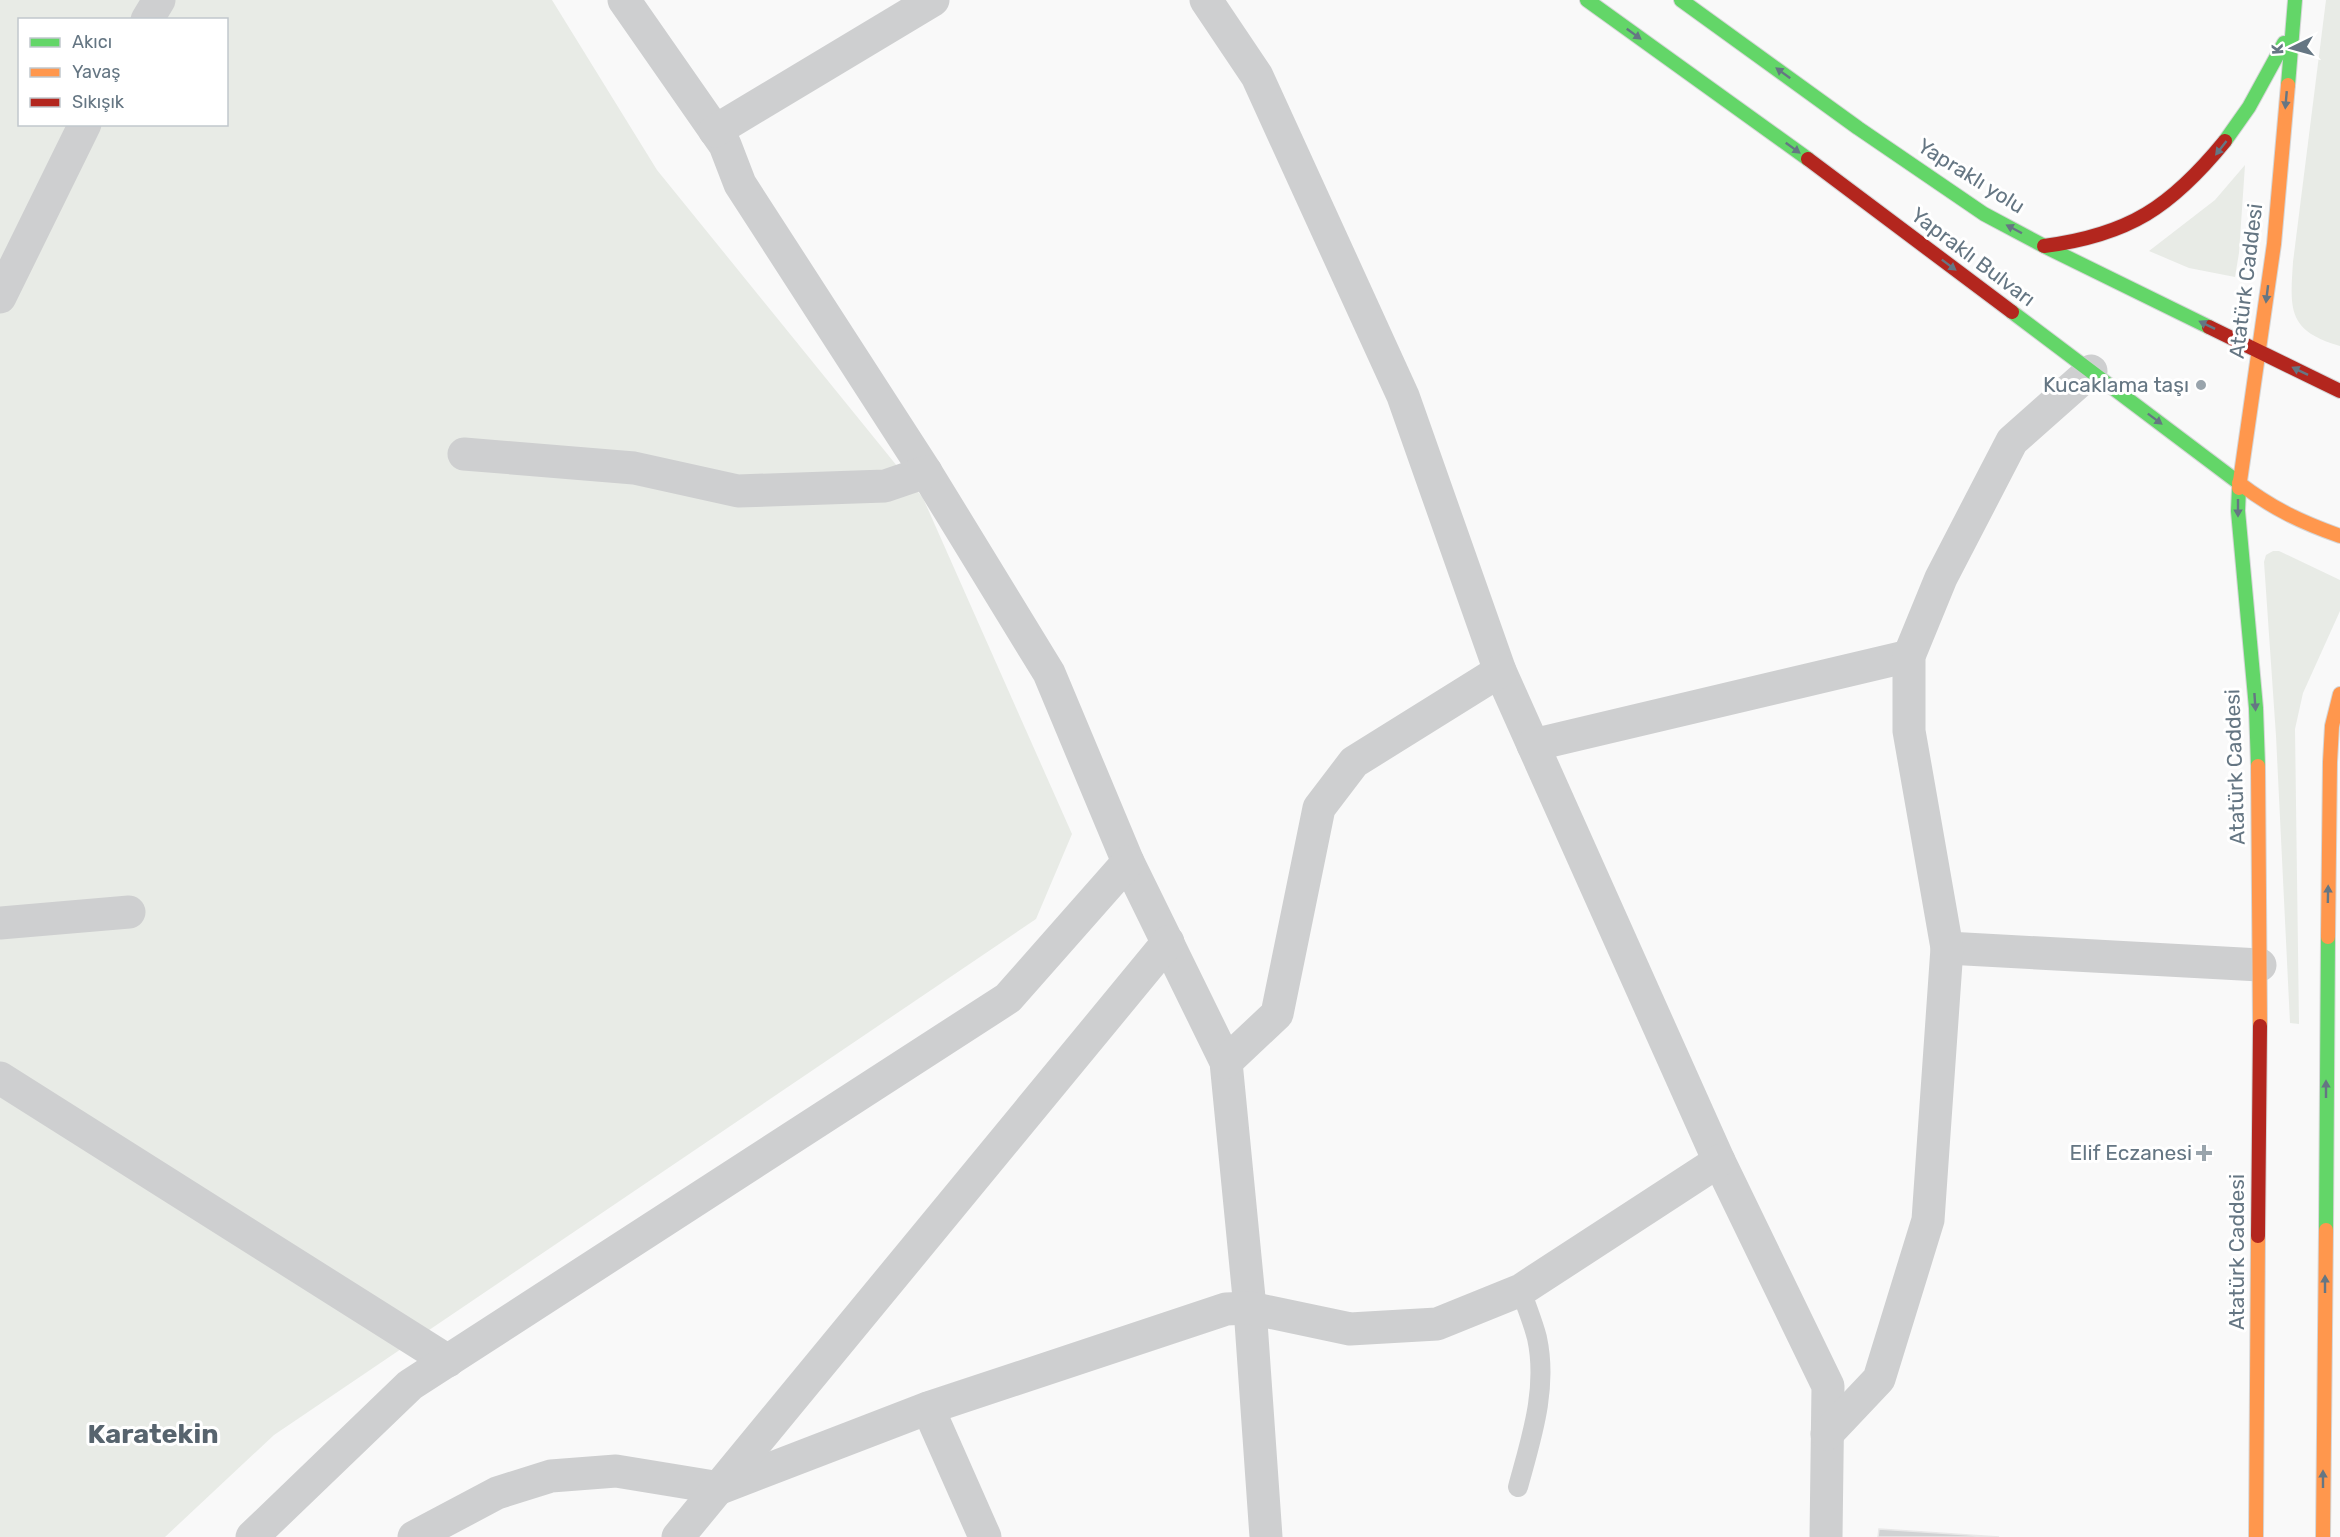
<svg xmlns="http://www.w3.org/2000/svg" width="2340" height="1537" viewBox="0 0 2340 1537" font-family="Rubik,sans-serif">
  <style>
    .green { fill: #e8ebe6; fill-rule: evenodd }
    .building { fill: #d0d2d3; stroke: #e8e8e8; stroke-width: 1.5 }
    .lines { fill: none; stroke-linecap: round; stroke-linejoin: round }
    .fast-casing { stroke: #d5d6d7; stroke-width: 16 }
    .slow-casing { stroke: #d5d6d7; stroke-width: 16 }
    .jam-casing { stroke: #d5d6d7; stroke-width: 16 }
    .lane { stroke: #cecfd0; stroke-width: 20 }
    .street { stroke: #cecfd0; stroke-width: 33 }
    .fast { stroke: #63d668; stroke-width: 14 }
    .slow { stroke: #ff974d; stroke-width: 14 }
    .jam { stroke: #b3261e; stroke-width: 14 }
    .oneway { fill: #657683 }
    .poi-dot { fill: #99a4ac; stroke: #fff; stroke-width: 2 }
    .labels { text-anchor: middle; stroke-width: 6; stroke-linejoin: round; paint-order: stroke }
    .street-label { font-size: 21px; fill: #657683; stroke: #fff }
    .poi-label { font-size: 21px; fill: #657683; stroke: #fff; text-anchor: end }
    .district-label { font-size: 27px; font-weight: bold; fill: #57646e; stroke: #fff }
  </style>
  <rect width="100%" height="100%" fill="#f9f9f9"/>
  <!-- green -->
  <g class="green">
    <path d="M0 0H552L657 170 923 498 1072 834 1036 919 274 1435 165 1537H0ZM20 20H226V124H20Z"/>
    <path d="M2326 0H2340V346C2287 331 2290 309 2293 262Z"/>
    <path d="M2245 165 2239 253 2235 277 2189 268 2149 251 2215 200Z"/>
    <path d="M2273 551H2279L2340 580V611L2303 693 2295 729 2299 1024 2290 1023 2276 736 2264 562 2266 555Z"/>
  </g>
  <!-- building -->
  <path class="building" d="M1879 1529 1999 1537H1878Z"/>
  <g class="lines">
    <defs>
      <g id="fast">
        <path d="M1587 0 1808 159"/>
        <path d="M1681 0 1858 128 1984 214 2044 246 2209 327"/>
        <path d="M2288 85 2295 0"/>
        <path d="M2225 141 2249 107 2284 43"/>
        <path d="M2012 312 2239 483"/>
        <path d="M2239 488 2238 511 2256 708 2258 766"/>
        <path d="M2326 1230 2328 937"/>
      </g>
      <g id="slow">
        <path d="M2239 483C2273 509 2301 522 2340 536"/>
        <path d="M2239 488 2274 244 2288 85"/>
        <path d="M2258 766 2260 1026"/>
        <path d="M2328 937 2330 762 2332 726 2340 694"/>
        <path d="M2256 1537 2258 1236"/>
        <path d="M2323 1537 2326 1230"/>
      </g>
      <g id="jam">
        <path d="M1808 159 2012 312"/>
        <path d="M2044 246C2129 235 2171 207 2225 141"/>
        <path d="M2209 327 2340 391"/>
        <path d="M2258 1236 2260 1026"/>
      </g>
    </defs>
    <!-- fast casing -->
    <use href="#fast" class="fast-casing"/>
    <!-- slow casing -->
    <use href="#slow" class="slow-casing"/>
    <!-- jam casing -->
    <use href="#jam" class="jam-casing"/>
    <!-- lane -->
    <path class="lane" d="M1518 1487C1531 1439 1548 1389 1537 1338 1533 1322 1526 1306 1521 1290"/>
    <!-- street -->
    <g class="street">
      <path d="M624 0 725 145 740 184 926 472 1049 673 1128 862 1226 1062 1250 1308 1266 1537"/>
      <path d="M1206 0 1257 76 1403 396 1500 671 1719 1161 1828 1386 1826 1537"/>
      <path d="M147 20 159 0"/>
      <path d="M715 131 933 0"/>
      <path d="M0 297 85 124"/>
      <path d="M464 454 634 468 738 491 885 486 926 472"/>
      <path d="M1533 745 1909 656"/>
      <path d="M0 923 129 912"/>
      <path d="M1947 948 2260 965"/>
      <path d="M1226 1062 1277 1014 1319 808 1354 762 1500 671"/>
      <path d="M0 1078 448 1361"/>
      <path d="M928 1408 985 1537"/>
      <path d="M1827 1434 1879 1379 1928 1220 1947 948 1909 731V656L1941 578 2012 441 2091 371"/>
      <path d="M252 1537 410 1385 1008 998 1128 862"/>
      <path d="M414 1537 497 1493 551 1476 616 1471 720 1488 928 1408 1226 1309 1250 1308 1350 1329 1437 1324 1521 1290 1719 1161"/>
      <path d="M678 1537 1168 942"/>
    </g>
    <!-- fast -->
    <use href="#fast" class="fast"/>
    <!-- slow -->
    <use href="#slow" class="slow"/>
    <!-- jam -->
    <use href="#jam" class="jam"/>
  </g>
  <!-- one-way arrows -->
  <defs><path id="oneway-solid" d="M-6-.8H1V-3.2L6.5 0L1 3.2V.8H-6Z" transform="scale(1.5)"/></defs>
  <g class="oneway">
    <use href="#oneway-solid" transform="translate(1634 34) rotate(36)"/>
    <use href="#oneway-solid" transform="translate(1783 73) rotate(-144)"/>
    <use href="#oneway-solid" transform="translate(2286 100) rotate(95)"/>
    <use href="#oneway-solid" transform="translate(1793 148) rotate(36)"/>
    <use href="#oneway-solid" transform="translate(2221 148) rotate(128)"/>
    <use href="#oneway-solid" transform="translate(2014 229) rotate(-152)"/>
    <use href="#oneway-solid" transform="translate(1949 265) rotate(37)"/>
    <use href="#oneway-solid" transform="translate(2267 294) rotate(97)"/>
    <use href="#oneway-solid" transform="translate(2207 325) rotate(-154)"/>
    <use href="#oneway-solid" transform="translate(2300 371) rotate(-154)"/>
    <use href="#oneway-solid" transform="translate(2155 419) rotate(37)"/>
    <use href="#oneway-solid" transform="translate(2238 508) rotate(90)"/>
    <use href="#oneway-solid" transform="translate(2255 702) rotate(86)"/>
    <use href="#oneway-solid" transform="translate(2328 894) rotate(-89)"/>
    <use href="#oneway-solid" transform="translate(2326 1089) rotate(-90)"/>
    <use href="#oneway-solid" transform="translate(2325 1284) rotate(-90)"/>
    <use href="#oneway-solid" transform="translate(2323 1479) rotate(-90)"/>
  </g>
  <!-- markers -->
  <g class="poi-dot">
    <circle cx="2201" cy="385" r="6"/>
    <path d="M2201 1144h6v6h6v6h-6v6h-6v-6h-6v-6h6z"/>
  </g>
  <g class="labels">
    <!-- street labels -->
    <g class="street-label">
      <text transform="translate(1971 176) rotate(32)" y="7">Yapraklı yolu</text>
      <text transform="translate(1973 257) rotate(37)" y="7">Yapraklı Bulvarı</text>
      <text transform="translate(2246 281) rotate(-83)" y="7">Atatürk Caddesi</text>
      <text transform="translate(2235 767) rotate(-92)" y="7">Atatürk Caddesi</text>
      <text transform="translate(2237 1252) rotate(-90)" y="7">Atatürk Caddesi</text>
    </g>
    <!-- poi labels -->
    <g class="poi-label">
      <text x="2189" y="392">Kucaklama taşı</text>
      <text x="2192" y="1160">Elif Eczanesi</text>
    </g>
    <!-- district labels -->
    <g class="district-label">
      <text x="153" y="1443">Karatekin</text>
    </g>
  </g>
  <!-- legend -->
  <rect x="18" y="18" width="210" height="108" fill="#ffffff" stroke="#c1c8cd" stroke-width="1.5"/>
  <rect x="30" y="38" width="30" height="9" fill="#63d668" stroke="#c1c8cd" stroke-width="1.5"/>
  <text x="72" y="48" font-size="18" fill="#657683">Akıcı</text>
  <rect x="30" y="68" width="30" height="9" fill="#ff974d" stroke="#c1c8cd" stroke-width="1.5"/>
  <text x="72" y="78" font-size="18" fill="#657683">Yavaş</text>
  <rect x="30" y="98" width="30" height="9" fill="#b3261e" stroke="#c1c8cd" stroke-width="1.5"/>
  <text x="72" y="108" font-size="18" fill="#657683">Sıkışık</text>
  <!-- north arrow -->
  <g transform="translate(2292 48) rotate(265)" stroke="#ffffff" stroke-width="4.5" paint-order="stroke">
  <path d="M0-4.5L10 22L0 15L-10 22Z" fill="#657683"/>
  <text y="-9" font-size="16" font-weight="bold" text-anchor="middle" fill="#657683">K</text>
  </g>
</svg>
